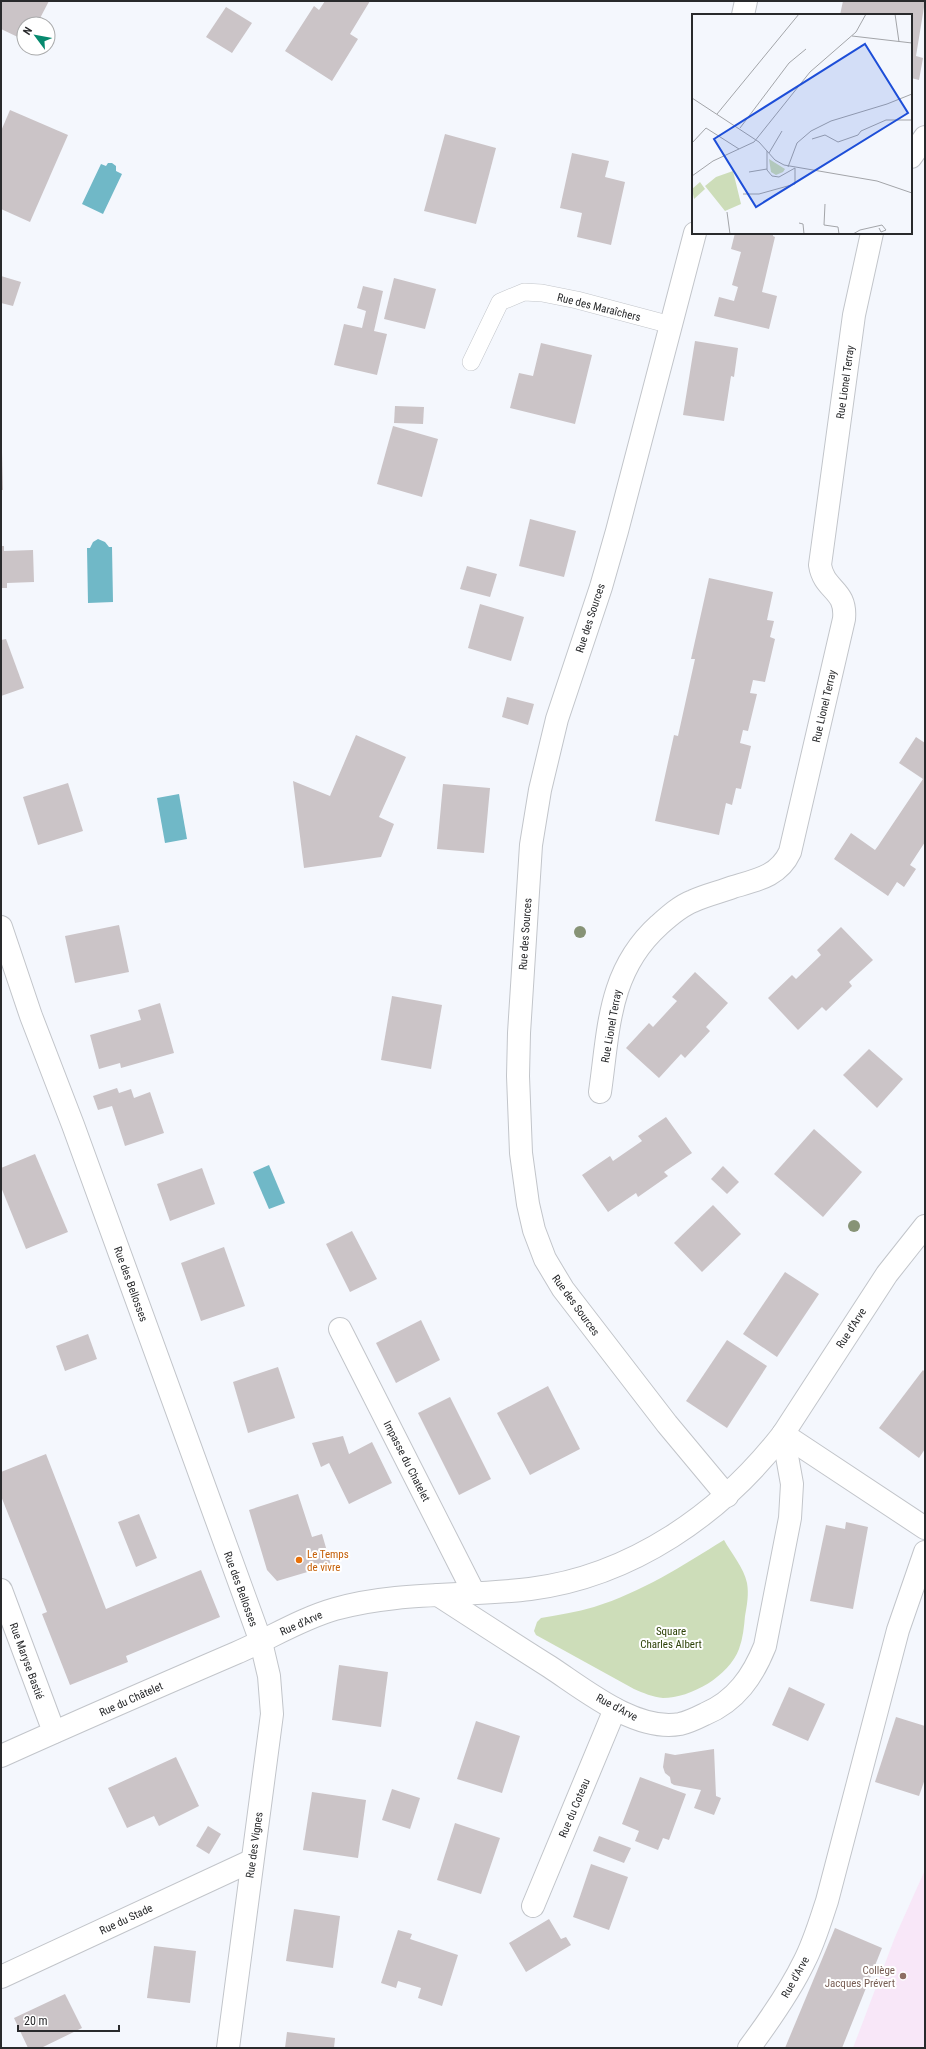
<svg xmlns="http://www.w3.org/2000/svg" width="926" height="2049" viewBox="0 0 926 2049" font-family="'Roboto Condensed',sans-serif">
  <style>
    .education { fill: #f8e7f8 }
    .green { fill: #cdddb9 }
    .water { fill: #70b8c7 }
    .building { fill: #cbc4c7 }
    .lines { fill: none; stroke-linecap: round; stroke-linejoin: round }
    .lane-casing { stroke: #c2c5ca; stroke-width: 18 }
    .street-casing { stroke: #c2c5ca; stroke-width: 24 }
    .secondary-casing { stroke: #c2c5ca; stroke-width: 24 }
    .lane { stroke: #fff; stroke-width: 17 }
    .street { stroke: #fff; stroke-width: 22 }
    .secondary { stroke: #fff; stroke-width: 22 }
    .tree { fill: #879376 }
    .food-dot { fill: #e8710a; stroke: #fff; stroke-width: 1.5 }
    .education-dot { fill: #8d6e63; stroke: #fff; stroke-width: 1.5 }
    .labels { text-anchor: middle; stroke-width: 4; stroke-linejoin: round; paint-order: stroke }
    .street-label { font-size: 11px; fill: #292a2c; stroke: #fff }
    .food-label { font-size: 11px; fill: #c56008; stroke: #fff; text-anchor: start }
    .park-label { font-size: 11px; fill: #2d4107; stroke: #fff }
    .education-label { font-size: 11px; fill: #785e54; stroke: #fff; text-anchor: end }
    .inset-road { fill: none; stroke: #a3a5a9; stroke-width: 1 }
    .view { fill: #1d4ed8; fill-opacity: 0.15; stroke: #1d4ed8; stroke-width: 2 }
    .inset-edge { fill: none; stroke: #292a2c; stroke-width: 2 }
  </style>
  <rect width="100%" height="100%" fill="#f4f7fd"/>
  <!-- education -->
  <path class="education" d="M925 1870V2048H853L895 1937Z"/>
  <!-- green -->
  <path class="green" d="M724 1540C731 1553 744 1568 747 1583 749 1594 747 1605 745 1616 744 1627 743 1638 739 1649 729 1676 691 1698 663 1698 653 1697 643 1693 634 1689L536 1635 534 1631 537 1622 541 1618C558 1615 577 1612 594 1607 642 1592 682 1566 724 1540Z"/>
  <!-- water -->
  <g class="water">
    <path d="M108 163H112L116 166V171L122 174 103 214 82 204 101 164 106 166Z"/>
    <path d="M98 539 105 542 109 547H112L113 602 88 603 87 548H90L93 542Z"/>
    <path d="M179 794 187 839 165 843 157 798Z"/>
    <path d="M269 1165 285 1203 269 1209 253 1172Z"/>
  </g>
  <!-- building -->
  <g class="building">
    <path d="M1 1H49L37 24H24V40L1 29Z"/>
    <path d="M325 1H370L350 34 358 39 332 81 285 51 314 6 319 10Z"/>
    <path d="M843 1H925L916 56 923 58 919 80 911 78V15H840Z"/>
    <path d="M226 7 252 23 232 53 206 37Z"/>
    <path d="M10 110 68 135 30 222 1 209V131Z"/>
    <path d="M445 134 496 148 476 224 424 211Z"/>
    <path d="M572 153 609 161 605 177 625 182 611 245 577 237 582 213 560 208Z"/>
    <path d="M735 233H773V236L775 237 762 292 777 296 769 329 714 316 719 297 734 301 738 287 732 285 741 252 731 249Z"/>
    <path d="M1 276 21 282 13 306 1 303Z"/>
    <path d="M394 278 436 289 425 329 384 319Z"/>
    <path d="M363 286 383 291 374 331 387 334 377 375 334 365 344 324 362 328 366 311 357 308Z"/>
    <path d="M695 341 738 348 734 377 731 376 724 421 683 415Z"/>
    <path d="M541 343 592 355 575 424 510 408 519 373 533 376Z"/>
    <path d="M395 406 424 407 423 424 394 423Z"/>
    <path d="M393 426 438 439 422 497 377 484Z"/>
    <path d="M1 452H2L3 490H1Z"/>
    <path d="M530 519 576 531 564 577 519 566Z"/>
    <path d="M1 546H4V551L33 550 34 582 7 583V588H1Z"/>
    <path d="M467 566 497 574 490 597 460 589Z"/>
    <path d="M709 578 773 592 767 620 774 621 770 637 775 639 765 682 753 680 750 693 757 694 748 731 743 730 740 743 751 746 741 789 736 788 732 805 726 803 719 835 655 821 674 735 678 736 695 659H691Z"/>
    <path d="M480 604 524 617 511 661 468 648Z"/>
    <path d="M6 639 24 688 1 696V640Z"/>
    <path d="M507 697 534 704 528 725 502 717Z"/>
    <path d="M356 735 406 757 379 817 394 824 381 857 304 868 293 781 330 796Z"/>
    <path d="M916 737 925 743V842L910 865 916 869 904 887 897 882 888 896 834 859 851 833 875 850 878 846 923 779 899 763Z"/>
    <path d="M68 783 83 831 38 845 23 797Z"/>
    <path d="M443 784 490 788 484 853 437 849Z"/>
    <path d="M119 925 129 972 75 983 65 936Z"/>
    <path d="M841 927 873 960 849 982 852 986 826 1011 822 1007 798 1030 768 998 792 975 796 979 821 955 817 950Z"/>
    <path d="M695 972 728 1003 706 1027 710 1031 685 1058 681 1054 659 1078 626 1048 649 1023 653 1027 677 1001 672 997Z"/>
    <path d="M392 996 442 1005 431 1069 381 1060Z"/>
    <path d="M160 1003 174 1053 121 1068 120 1063 99 1069 90 1035 141 1020 138 1010Z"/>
    <path d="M869 1049 903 1079 877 1108 843 1075Z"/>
    <path d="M117 1088 119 1093 131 1089 134 1098 150 1092 164 1133 125 1146 112 1106 98 1110 93 1096Z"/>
    <path d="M666 1117 692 1153 664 1172 668 1176 638 1197 636 1193 608 1212 582 1175 610 1156 613 1161 642 1141 638 1136Z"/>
    <path d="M814 1129 862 1172 823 1217 774 1174Z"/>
    <path d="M35 1154 68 1232 26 1249 1 1187V1168Z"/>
    <path d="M723 1166 739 1182 727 1194 711 1179Z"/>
    <path d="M202 1168 215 1204 170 1221 157 1184Z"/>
    <path d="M713 1205 741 1234 702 1272 674 1243Z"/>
    <path d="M352 1231 377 1279 350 1292 326 1244Z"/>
    <path d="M224 1247 245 1306 201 1321 181 1263Z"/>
    <path d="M785 1272 819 1294 777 1357 743 1334Z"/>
    <path d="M421 1320 440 1360 396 1383 376 1343Z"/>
    <path d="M88 1334 97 1359 65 1371 56 1346Z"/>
    <path d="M727 1340 767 1366 727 1428 686 1401Z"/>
    <path d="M278 1367 295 1418 248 1433 233 1382Z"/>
    <path d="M923 1370 925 1372V1449L919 1458 879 1428Z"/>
    <path d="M548 1386 580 1449 530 1475 497 1413Z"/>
    <path d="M450 1397 491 1479 459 1495 418 1413Z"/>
    <path d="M343 1436 349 1454 372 1442 392 1483 349 1504 329 1463 321 1467 312 1443Z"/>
    <path d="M46 1454 106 1609 201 1570 220 1617 126 1656 128 1662 70 1685 42 1614 47 1612 1 1496V1472Z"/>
    <path d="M298 1494 312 1537 322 1534 331 1565 277 1581 267 1570 249 1510Z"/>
    <path d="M139 1514 157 1558 136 1567 118 1522Z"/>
    <path d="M846 1522 868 1527 853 1609 810 1601 826 1525 845 1529Z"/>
    <path d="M339 1665 388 1672 381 1727 332 1720Z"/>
    <path d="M789 1687 825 1704 808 1741 772 1725Z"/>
    <path d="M896 1717 925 1726V1779L919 1796 875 1782Z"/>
    <path d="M476 1721 520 1736 502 1793 457 1779Z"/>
    <path d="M714 1749 716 1796 721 1798 714 1815 694 1808 701 1790 674 1785 671 1783 670 1777 665 1773 663 1767 665 1753 675 1755Z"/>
    <path d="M176 1757 199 1806 159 1826 154 1816 127 1828 108 1788Z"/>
    <path d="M640 1777 686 1794 669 1840 663 1838 658 1850 635 1841 639 1831 622 1824Z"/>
    <path d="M392 1789 420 1798 410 1829 382 1820Z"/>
    <path d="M312 1792 366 1800 358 1858 303 1850Z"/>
    <path d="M455 1823 500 1838 481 1894 437 1880Z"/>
    <path d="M208 1826 221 1834 209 1854 196 1846Z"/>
    <path d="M599 1836 631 1848 624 1863 593 1851Z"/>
    <path d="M591 1864 628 1877 609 1930 573 1917Z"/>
    <path d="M294 1909 340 1916 333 1968 286 1961Z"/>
    <path d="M549 1919 561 1939 566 1937 571 1945 526 1972 509 1943Z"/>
    <path d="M835 1928 882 1948 842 2048H785Z"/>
    <path d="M398 1930 412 1934 410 1939 458 1955 442 2006 418 1998 421 1988 398 1981 396 1988 381 1983Z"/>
    <path d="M154 1946 196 1951 190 2003 147 1998Z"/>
    <path d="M65 1994 82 2028 41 2048H28L14 2018Z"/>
    <path d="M287 2032 335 2038 334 2048H285Z"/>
  </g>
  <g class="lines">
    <defs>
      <path id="lane" d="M471 362 500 302 524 292 542 293 577 300 671 325"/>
      <g id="street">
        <path d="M743 15 746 1"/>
        <path d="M911 157 925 137"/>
        <path d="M695 233 617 531 601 587 557 719 540 790 531 845 519 1033 518 1076 521 1153 528 1204 534 1230 545 1259 563 1289 667 1424 727 1496"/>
        <path d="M1 927 31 1016 73 1125 261 1642"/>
        <path d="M600 1092C609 1029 608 971 659 925 669 916 680 906 693 901 706 895 720 892 733 887 757 880 779 876 790 852L844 619C847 589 824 591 820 565L854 315 872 233"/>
        <path d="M340 1329 474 1593"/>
        <path d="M783 1434 925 1528"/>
        <path d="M1 1590 54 1732"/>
        <path d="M438 1595C475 1619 512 1643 550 1667 585 1690 636 1732 680 1724 689 1722 697 1718 705 1714 736 1701 753 1676 765 1646L790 1518 792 1484 783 1434"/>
        <path d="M533 1906 615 1709"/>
        <path d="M1 1977 251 1861"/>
        <path d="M749 2048C769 2021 789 1993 804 1962 814 1943 820 1922 827 1901L898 1630 925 1552"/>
      </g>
      <g id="secondary">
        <path d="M1 1756C79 1721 157 1687 236 1653 269 1639 300 1619 335 1609 398 1591 466 1597 530 1589 632 1576 721 1514 783 1434L887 1274 925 1226"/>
        <path d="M228 2048 272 1714 269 1676 261 1642"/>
      </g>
    </defs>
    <!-- lane casing -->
    <use href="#lane" class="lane-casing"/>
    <!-- street casing -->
    <use href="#street" class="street-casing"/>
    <!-- secondary casing -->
    <use href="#secondary" class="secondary-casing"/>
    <!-- lane -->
    <use href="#lane" class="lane"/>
    <!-- street -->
    <use href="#street" class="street"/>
    <!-- secondary -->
    <use href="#secondary" class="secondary"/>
  </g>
  <!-- trees -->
  <g class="tree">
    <circle cx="580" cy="932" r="6"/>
    <circle cx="854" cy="1226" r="6"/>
  </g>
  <!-- markers -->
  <circle class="food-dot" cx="299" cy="1560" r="4"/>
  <circle class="education-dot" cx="903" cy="1976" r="4"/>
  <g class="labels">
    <!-- street labels -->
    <g class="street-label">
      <text transform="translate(599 307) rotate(14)" y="4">Rue des Maraîchers</text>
      <text transform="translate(845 382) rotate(-82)" y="4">Rue Lionel Terray</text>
      <text transform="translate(590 618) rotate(-72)" y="4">Rue des Sources</text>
      <text transform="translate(824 706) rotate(-77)" y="4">Rue Lionel Terray</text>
      <text transform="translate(525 934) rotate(-86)" y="4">Rue des Sources</text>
      <text transform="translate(611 1026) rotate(-80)" y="4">Rue Lionel Terray</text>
      <text transform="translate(131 1284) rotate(70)" y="4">Rue des Bellosses</text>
      <text transform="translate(576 1305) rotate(54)" y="4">Rue des Sources</text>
      <text transform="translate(851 1328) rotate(-57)" y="4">Rue d'Arve</text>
      <text transform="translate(407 1461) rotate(63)" y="4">Impasse du Chatelet</text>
      <text transform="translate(241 1589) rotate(70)" y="4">Rue des Bellosses</text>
      <text transform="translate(301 1623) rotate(-24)" y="4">Rue d'Arve</text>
      <text transform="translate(27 1661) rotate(70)" y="4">Rue Maryse Bastié</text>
      <text transform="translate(131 1699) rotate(-24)" y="4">Rue du Châtelet</text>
      <text transform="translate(617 1707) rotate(28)" y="4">Rue d'Arve</text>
      <text transform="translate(574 1808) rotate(-67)" y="4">Rue du Coteau</text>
      <text transform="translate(254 1845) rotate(-82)" y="4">Rue des Vignes</text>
      <text transform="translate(126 1919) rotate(-25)" y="4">Rue du Stade</text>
      <text transform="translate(795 1977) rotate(-61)" y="4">Rue d'Arve</text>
    </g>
    <!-- food labels -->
    <g class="food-label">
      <text x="307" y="1558">Le Temps<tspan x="307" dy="13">de vivre</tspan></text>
    </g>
    <!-- park labels -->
    <g class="park-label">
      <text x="671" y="1635">Square<tspan x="671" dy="13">Charles Albert</tspan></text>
    </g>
    <!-- education labels -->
    <g class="education-label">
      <text x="895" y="1974">Collège<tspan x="895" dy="13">Jacques Prévert</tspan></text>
    </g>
  </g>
  <!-- overview -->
  <g transform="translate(692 14)">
    <rect width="220" height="220" fill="#f4f7fd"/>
    <path d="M77 145 93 155 91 158 84 161 79 158ZM41 157 49 190 33 197 13 172 24 163ZM8 168 13 175 2 185 0 175Z" fill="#cdddb9"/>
    <path class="inset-road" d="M203 0 207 28M160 22 220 29M0 84 67 128 83 146 92 151 185 167 220 179M25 100 107 0M48 114 97 49 114 35M120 125 133 121 146 128 166 121 169 117 194 106H220M0 129 14 114 47 135M75 137V156L80 162 87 163 103 154M77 139 90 117M96 153 105 129 119 117 139 107 195 90 220 80M57 158 75 155M0 162 21 147 62 128 118 58 164 18 174 0M51 180H67L103 170V154M133 190 132 211 146 213 147 220M35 198 38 220M107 209 111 210 112 220M161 220 168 216 190 211 194 216 189 218 187 214"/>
    <path class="view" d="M173 30 216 99 64 193 22 125Z"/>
    <rect width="220" height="220" class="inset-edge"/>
  </g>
  <!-- border -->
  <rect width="926" height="2049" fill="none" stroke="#292a2c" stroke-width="4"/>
  <!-- north arrow -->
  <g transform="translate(36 36) rotate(302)"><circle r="19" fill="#ffffff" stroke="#a9aaab"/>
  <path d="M0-3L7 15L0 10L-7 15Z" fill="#06896e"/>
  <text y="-6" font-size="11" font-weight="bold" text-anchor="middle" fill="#292a2c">N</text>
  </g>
  <!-- scale -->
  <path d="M18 2025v6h101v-6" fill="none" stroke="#292a2c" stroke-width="2"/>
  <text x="24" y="2025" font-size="12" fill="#292a2c" stroke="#ffffff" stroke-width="3" paint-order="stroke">20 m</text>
</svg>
